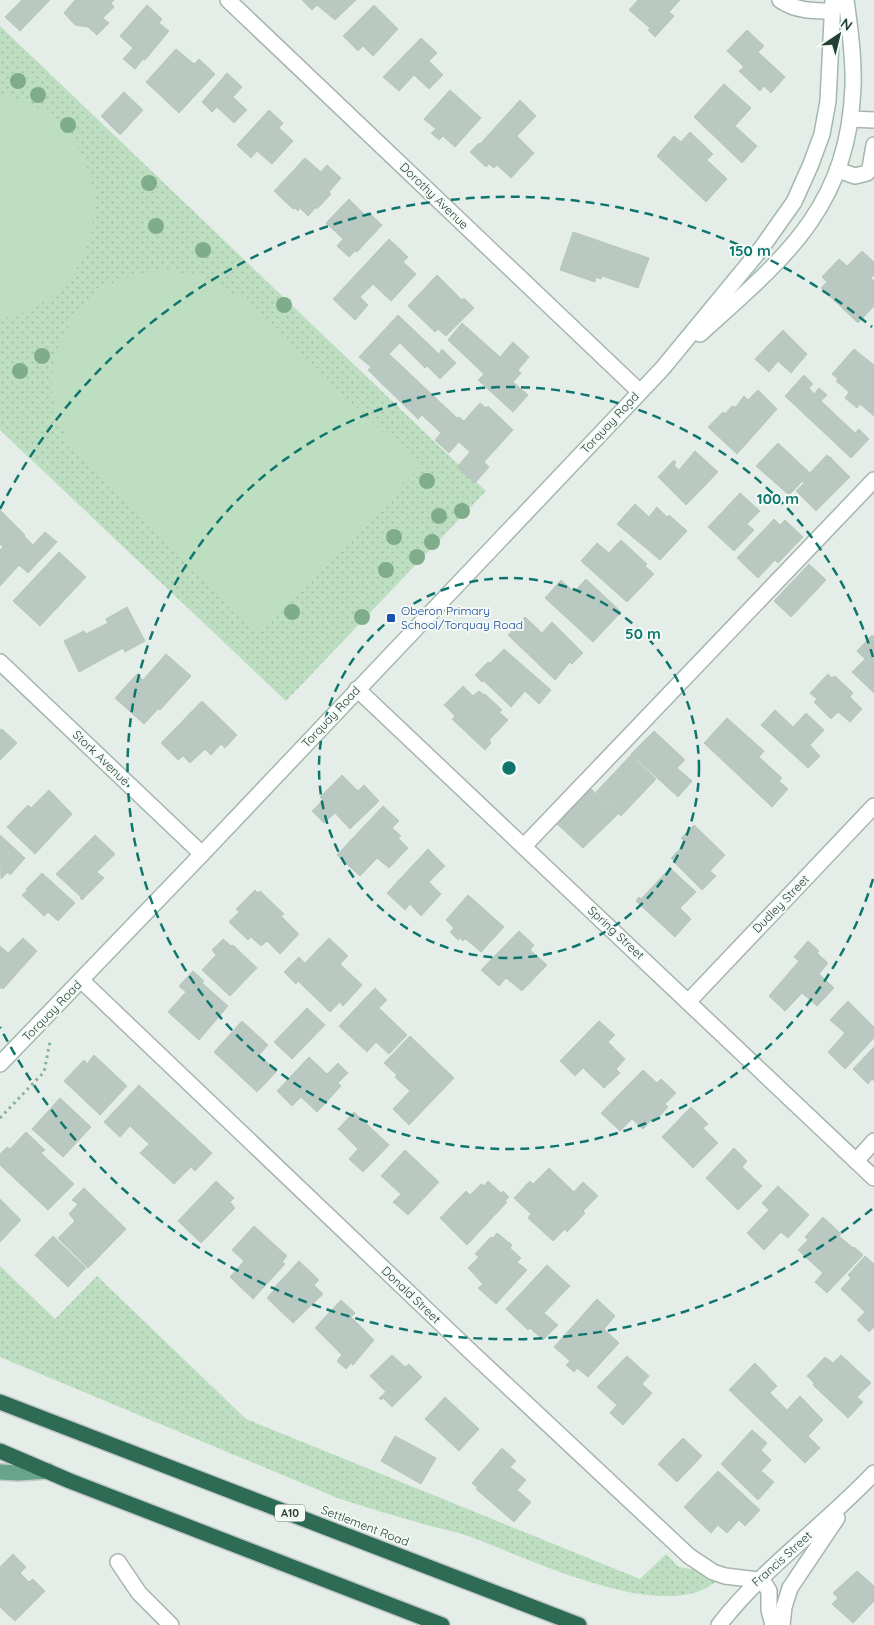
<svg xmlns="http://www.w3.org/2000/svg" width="874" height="1625" viewBox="0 0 874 1625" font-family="Quicksand,sans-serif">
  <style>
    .grass { fill: url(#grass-dots) }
    .pitch { fill: #bddec1 }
    .building { fill: #b9c8c0; stroke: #b6c7bd }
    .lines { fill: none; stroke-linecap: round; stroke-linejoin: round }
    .lane-casing { stroke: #a6b5ad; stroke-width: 18 }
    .street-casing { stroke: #a6b5ad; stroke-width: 18 }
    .secondary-casing { stroke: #a2b9ad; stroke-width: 18 }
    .primary-casing { stroke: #c1c9c6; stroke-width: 18 }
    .highway-casing { stroke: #c1c9c6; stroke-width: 18 }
    .path { stroke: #84b19c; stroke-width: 3; stroke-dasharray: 2.5 4; stroke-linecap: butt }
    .lane { stroke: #fff; stroke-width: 15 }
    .street { stroke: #fff; stroke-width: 15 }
    .secondary { stroke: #fff; stroke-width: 15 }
    .primary { stroke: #68a38b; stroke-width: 15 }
    .highway { stroke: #2e6b55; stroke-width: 15 }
    .tree { fill: #7fac8a }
    .ring { fill: none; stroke: #0f766e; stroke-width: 2.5; stroke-dasharray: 9 6 }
    .transit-dot { fill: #1a4fb4; stroke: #f4faf6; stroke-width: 2 }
    .labels { text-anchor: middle; stroke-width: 4; stroke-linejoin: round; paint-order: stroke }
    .shield { fill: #f4faf6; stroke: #62776e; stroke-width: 1 }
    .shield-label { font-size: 11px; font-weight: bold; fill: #233f33 }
    .street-label { font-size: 12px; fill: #233f33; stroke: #f4faf6 }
    .transit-label { font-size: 12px; fill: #164399; stroke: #f4faf6; text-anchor: start }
    .centre { fill: #0f766e; stroke: #f4faf6; stroke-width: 2.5 }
    .ring-label { font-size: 15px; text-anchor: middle; font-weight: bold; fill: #0f766e; stroke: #f4faf6; stroke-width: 4; stroke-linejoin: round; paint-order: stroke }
  </style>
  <defs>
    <pattern id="grass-dots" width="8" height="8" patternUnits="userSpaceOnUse" patternTransform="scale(1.25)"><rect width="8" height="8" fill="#bddec1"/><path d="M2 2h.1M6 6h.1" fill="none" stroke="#a2c0a6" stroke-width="1.8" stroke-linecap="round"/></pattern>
  </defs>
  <rect width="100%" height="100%" fill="#e4ede7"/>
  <!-- grass -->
  <g class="grass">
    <path d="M0 26 486 491 286 701 0 430Z"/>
    <path d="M0 1266 55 1319 97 1276 246 1419 640 1579 666 1554 679 1567 695 1570 715 1582C664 1625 528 1558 471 1537 457 1532 442 1529 427 1525 398 1517 369 1508 340 1499L0 1357Z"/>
  </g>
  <!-- pitch -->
  <g class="pitch">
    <path d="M0 95C124 117 126 295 0 319Z"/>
    <path d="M166 270C198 274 217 281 242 300L419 466 261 632 89 467C75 451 63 436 57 416 39 361 72 298 125 278 138 273 152 271 166 270Z"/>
  </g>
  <!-- building -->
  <g class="building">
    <path d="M22 0H50L20 31 5 17Z"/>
    <path d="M75 0H114L111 3 114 7 103 18 109 23 97 35 88 27 75 25 64 13Z"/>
    <path d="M302 0H356L335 20 317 5 312 10Z"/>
    <path d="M638 0H680L669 12 674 16 655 37 648 30 650 28 629 10Z"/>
    <path d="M147 5 162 19 159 23 169 31 145 60 143 59 135 69 123 59 133 48 120 36Z"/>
    <path d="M374 5 398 29 373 56 363 46 358 51 343 36Z"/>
    <path d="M747 30 764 46 758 52 785 77 771 93 764 86 760 91 739 71 744 67 727 51Z"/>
    <path d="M421 38 437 53 429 61 443 75 429 89 414 75 399 91 383 77Z"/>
    <path d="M176 49 194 64 199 59 215 74 179 113 146 82Z"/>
    <path d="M227 73 242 87 233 97 247 110 234 123 217 107 212 112 202 102Z"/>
    <path d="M724 84 751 108 735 126 757 146 742 163 694 117Z"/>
    <path d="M450 90 481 118 455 147 443 136 439 140 431 133 436 129 424 119Z"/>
    <path d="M124 92 143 110 120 135 101 116Z"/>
    <path d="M520 100 536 116 517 136 534 153 511 178 497 165 494 168 489 164 486 167 470 152 479 143 480 144Z"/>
    <path d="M269 110 283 123 279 128 293 141 272 164 257 151 251 158 237 145Z"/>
    <path d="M690 132 713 154 707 160 727 179 706 202 657 156 674 136 681 142Z"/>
    <path d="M305 158 321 172 327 165 341 178 329 192 331 194 317 209 316 207 308 216 300 208 298 211 295 208 293 209 274 191Z"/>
    <path d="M349 199 365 215 368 212 382 225 357 252 355 251 349 257 337 246 343 239 326 223Z"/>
    <path d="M573 232 649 258 638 288 602 276 601 279 596 277 595 282 560 270Z"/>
    <path d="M389 239 408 257 403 262 416 274 391 301 373 284 360 297 368 305 355 320 333 299Z"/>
    <path d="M862 251 874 262V275L871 278 874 281V306L858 323 821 288 827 282 822 277 839 259 847 266Z"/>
    <path d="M437 275 462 300 464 298 474 308 446 336 438 329 435 332 408 306Z"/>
    <path d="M398 315 439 354 442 349 456 363 440 379 427 366 425 368 400 343 389 354 457 418 459 417 464 421 480 403 486 408 488 406 513 430 484 462 489 467 475 483 457 467 470 452 459 442 449 453 435 440 441 433 422 415 418 419 368 370 371 367 359 357Z"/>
    <path d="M462 323 500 357 513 342 529 357 518 370 521 373 513 382 528 395 513 412 478 380 484 374 448 340Z"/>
    <path d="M783 330 807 354 791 373 778 361 769 372 755 359Z"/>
    <path d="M854 349 874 365V416L860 404 857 408 845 398 849 392 836 381 838 379 832 374Z"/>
    <path d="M804 375 813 384 809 388 814 394 819 388 827 395 821 401 855 433 859 429 869 439 851 458 785 396Z"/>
    <path d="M758 390 777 409 737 454 708 427 723 412 725 414 732 406 736 407 744 396 748 400Z"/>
    <path d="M778 443 810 473 789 495 756 466Z"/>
    <path d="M695 451 718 472 686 505 658 477 674 460 676 463 674 465 679 470Z"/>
    <path d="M827 455 831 458 832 457 831 458 850 477 816 511 796 491 804 483 802 481Z"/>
    <path d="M740 493 760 511 747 524 754 530 734 551 708 527Z"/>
    <path d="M635 504 649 517 657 507 667 517 669 515 687 531 660 560 617 524Z"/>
    <path d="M0 510 25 535 24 536 33 545 45 532 57 542 28 573 19 565 0 586V550L3 547 0 544Z"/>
    <path d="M774 519 780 525 785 520 803 537 778 563 775 560 758 578 737 558Z"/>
    <path d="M621 540 647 564 645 566 654 574 627 602 581 561 597 543 609 553Z"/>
    <path d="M59 552 86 577 40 626 13 601Z"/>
    <path d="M809 564 826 580 791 617 774 601Z"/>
    <path d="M586 579 621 612 593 642 545 598 561 580 574 592Z"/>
    <path d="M127 607 145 641 125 652 123 648 79 672 64 641 84 631 86 634 108 623 106 619Z"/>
    <path d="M525 617 542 633 552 622 583 653 572 664 570 662 555 680 508 635Z"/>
    <path d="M872 635 874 637V693L852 672 865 659 857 651Z"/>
    <path d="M504 649 551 690 539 704 525 691 511 707 484 681 482 682 475 675 488 662 490 663Z"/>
    <path d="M166 654 191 676 160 710 158 709 144 724 115 698 137 674 143 680Z"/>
    <path d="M828 674 832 678 835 676 853 693 850 697 862 709 850 722 838 712 831 719 814 702 817 699 810 693Z"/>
    <path d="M463 686 473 696 479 691 484 695 485 694 502 710 499 712 508 720 489 740 491 743 485 750 452 719 455 716 444 705Z"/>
    <path d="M202 701 237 735 225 748 221 744 211 755 205 749 190 763 183 756 178 760 161 743Z"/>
    <path d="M775 710 793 727 806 713 824 730 810 745 820 756 808 768 761 725Z"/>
    <path d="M727 718 764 751 759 757 782 778 779 781 788 789 772 807 704 743Z"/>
    <path d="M2 729 17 743 0 760V730Z"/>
    <path d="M654 731 685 760 677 768 692 781 678 797 631 754Z"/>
    <path d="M631 755 656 779 621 816 596 792Z"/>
    <path d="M342 775 358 791 364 785 379 801 350 829 335 813 324 823 312 811 323 800 320 797Z"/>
    <path d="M589 787 618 814 583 848 555 822Z"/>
    <path d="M49 790 72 814 35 854 7 827 28 805 31 808Z"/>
    <path d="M383 806 399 821 392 828 401 836 398 838 408 848 389 868 377 858 360 876 337 855Z"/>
    <path d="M694 825 725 855 710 871 716 876 702 890 675 863 676 862 671 858 686 843 681 838Z"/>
    <path d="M0 835 25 858 10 875 8 872 1 879Z"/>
    <path d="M95 835 115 854 97 872 104 878 82 900 80 898 81 897 56 874Z"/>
    <path d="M428 849 445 866 429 882 441 894 421 916 410 904 405 910 387 893Z"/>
    <path d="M670 868 696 892 680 908 691 919 675 937 636 901 639 897 641 899Z"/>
    <path d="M42 873 75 903 58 921 48 912 44 916 22 895 27 891 26 889Z"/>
    <path d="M255 890 258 893 260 891 284 914 281 916 298 933V935L280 954 267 941 261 946 251 937 248 940 229 922 239 912 236 909Z"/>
    <path d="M468 895 504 927 481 952 467 940 464 939 463 941 460 938 458 940 450 932 454 928 446 920Z"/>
    <path d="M519 931 534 945 530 950 547 965 522 991 506 978 499 986 481 970Z"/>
    <path d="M23 938 37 951 3 989 2 987 0 989V946L8 953Z"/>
    <path d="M329 938 348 956 340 964 362 985 343 1006 340 1002 330 1012 298 981 296 984 284 972 299 957 305 963Z"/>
    <path d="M223 939 231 946 233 945 257 968 230 996 202 970 216 955 212 950Z"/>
    <path d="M808 941 819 951 817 953 828 963 819 974 834 988 817 1006 802 993 785 1011 769 996 799 961 794 957Z"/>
    <path d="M193 971 204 981 202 983 228 1006 199 1040 168 1012 186 992 179 986Z"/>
    <path d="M375 988 387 1000 379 1008 407 1035 389 1054 376 1042 367 1052 339 1026Z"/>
    <path d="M848 1001 874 1027V1038L845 1069 828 1052 845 1033 830 1020Z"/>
    <path d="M307 1008 325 1025 292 1059 274 1042Z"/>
    <path d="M242 1021 268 1045 259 1055 277 1071 257 1092 214 1052Z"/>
    <path d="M599 1021 615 1035 608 1042 625 1059 616 1069 620 1073 604 1088 583 1068 575 1076 560 1061Z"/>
    <path d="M410 1036 454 1078 409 1125 393 1109 410 1091 395 1077 397 1075 384 1063Z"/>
    <path d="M874 1047V1081L872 1079 868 1084 853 1069Z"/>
    <path d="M94 1055 127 1086 100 1115 64 1081 84 1060 87 1064Z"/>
    <path d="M309 1057 327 1074 338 1063 348 1073 338 1083 341 1086 317 1112 301 1097 292 1106 277 1091Z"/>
    <path d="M643 1070 657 1083 661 1079 676 1093 665 1104 668 1107 654 1122 652 1119 643 1129 632 1119 620 1131 601 1113Z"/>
    <path d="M139 1085 212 1153 195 1171 191 1167 174 1184 140 1153 149 1144 130 1126 120 1137 104 1122Z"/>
    <path d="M60 1098 91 1127 63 1157 32 1129Z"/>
    <path d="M691 1107 708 1124 703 1128 718 1143 693 1168 662 1137Z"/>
    <path d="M354 1112 389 1145 363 1172 349 1159 358 1149 338 1129Z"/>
    <path d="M26 1132 45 1150 41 1153 74 1184 48 1210 0 1165V1154L7 1147 10 1149Z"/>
    <path d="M734 1148 747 1161 742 1167 762 1186 738 1210 706 1178Z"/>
    <path d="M405 1150 439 1182 408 1215 393 1202 401 1194 381 1176Z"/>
    <path d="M549 1168 574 1192 583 1182 598 1196 583 1211 585 1213 567 1232 565 1229 553 1241 528 1218 531 1214 514 1198 530 1181 533 1184Z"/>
    <path d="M216 1181 234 1198 230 1202 235 1208 201 1243 178 1221Z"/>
    <path d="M488 1181 501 1193 503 1191 509 1197 505 1201 507 1202 467 1245 440 1218 466 1191 470 1195 481 1184 484 1186Z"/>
    <path d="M778 1186 809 1215 788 1238 781 1232 764 1250 747 1233 769 1210 762 1203Z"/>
    <path d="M84 1188 126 1229 88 1268 58 1238 75 1221 69 1214 78 1204 72 1200Z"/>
    <path d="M0 1199 21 1220 0 1242Z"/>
    <path d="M823 1217 841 1234 839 1236 853 1248 854 1247 863 1255 827 1293 815 1282 823 1273 798 1250 808 1240 805 1237Z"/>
    <path d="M254 1226 287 1256 282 1262 285 1264 253 1299 230 1277 244 1261 232 1250Z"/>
    <path d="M497 1233 512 1245 510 1248 521 1258 517 1262 527 1270 496 1304 478 1288 483 1284 468 1268 479 1257 475 1254 491 1237 493 1238Z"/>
    <path d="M53 1236 86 1268 68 1287 35 1255Z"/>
    <path d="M865 1256 874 1264V1327L869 1332 857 1320 865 1312 841 1289 851 1278 848 1275Z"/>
    <path d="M299 1261 319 1280 314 1285 323 1294 293 1323 267 1298 275 1289 274 1288Z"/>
    <path d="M547 1265 570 1286 544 1313 558 1325 543 1340 530 1328 528 1330 506 1309Z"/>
    <path d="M597 1299 615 1316 604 1329 619 1343 588 1377 577 1368 574 1372 566 1365 570 1361 554 1347Z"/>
    <path d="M341 1300 355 1313 351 1317 374 1340 353 1365 351 1363 346 1369 337 1361 342 1355 315 1328Z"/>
    <path d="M392 1355 405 1367 409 1364 422 1377 392 1407 383 1398 381 1400 379 1398 386 1392 370 1376Z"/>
    <path d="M841 1355 871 1383 857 1397 863 1402 848 1418 813 1385 814 1383 807 1376 825 1357 833 1363Z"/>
    <path d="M627 1356 649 1376 642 1384 652 1393 623 1425 610 1413 617 1405 597 1387Z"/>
    <path d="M755 1363 777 1386 770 1393 787 1410 800 1396 823 1420 808 1436 820 1448 805 1463 729 1390Z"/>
    <path d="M445 1397 479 1429 459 1451 425 1419Z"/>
    <path d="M752 1430 767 1443 761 1450 771 1460 761 1471 774 1482 758 1500 721 1464Z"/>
    <path d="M395 1436 436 1458 421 1484 381 1461Z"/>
    <path d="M683 1438 702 1456 677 1482 658 1464Z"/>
    <path d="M502 1448 516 1461 510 1467 526 1480 517 1490 531 1502 514 1522 476 1489 478 1488 472 1483Z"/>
    <path d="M718 1471 760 1510 745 1526 739 1520 727 1533 718 1525 711 1533 684 1507Z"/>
    <path d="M13 1554 26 1567 20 1573 29 1582 33 1579 45 1591 15 1621 0 1607V1567Z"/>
    <path d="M857 1571 874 1586V1601L853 1623 832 1604 838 1598 833 1593Z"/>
  </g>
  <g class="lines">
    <defs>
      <g id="lane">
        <path d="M838 170 855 176 867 173 870 168 874 145"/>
        <path d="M524 846 874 480"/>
        <path d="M856 1161 874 1141"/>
        <path d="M689 1556 713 1572 725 1576 758 1580 764 1583 769 1591V1610L773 1625"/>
      </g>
      <g id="street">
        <path d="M228 0 640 392"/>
        <path d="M780 0C796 11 813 11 832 11"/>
        <path d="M851 119 874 120"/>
        <path d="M0 662 202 854"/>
        <path d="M357 689 874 1178"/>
        <path d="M81 980 470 1351 689 1556"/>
        <path d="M688 1002 874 806"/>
        <path d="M118 1562 139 1593 171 1625"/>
        <path d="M719 1625C764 1567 824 1526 874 1473"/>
        <path d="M782 1625 784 1607 790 1588 837 1518"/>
      </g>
      <g id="secondary">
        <path d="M700 334C783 259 848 209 853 87 854 59 850 29 846 0"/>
        <path d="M0 1064 202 854 662 369 760 250 794 202 811 164 822 134 828 101 833 0"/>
      </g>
      <path id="primary" d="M0 1472 18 1473 48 1471"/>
      <g id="highway">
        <path d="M0 1402 579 1625"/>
        <path d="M0 1451 70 1481 442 1625"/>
      </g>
    </defs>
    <!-- lane casing -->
    <use href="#lane" class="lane-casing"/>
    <!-- street casing -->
    <use href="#street" class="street-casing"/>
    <!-- secondary casing -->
    <use href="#secondary" class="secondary-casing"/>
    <!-- primary casing -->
    <use href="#primary" class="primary-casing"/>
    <!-- highway casing -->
    <use href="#highway" class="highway-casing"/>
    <!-- path -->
    <path class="path" d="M0 1118 44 1072 50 1042"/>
    <!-- lane -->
    <use href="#lane" class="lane"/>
    <!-- street -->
    <use href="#street" class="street"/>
    <!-- secondary -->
    <use href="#secondary" class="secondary"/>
    <!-- primary -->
    <use href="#primary" class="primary"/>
    <!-- highway -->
    <use href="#highway" class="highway"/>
  </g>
  <!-- trees -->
  <g class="tree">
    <circle cx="18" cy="81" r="8"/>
    <circle cx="38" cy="95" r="8"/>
    <circle cx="68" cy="125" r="8"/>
    <circle cx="149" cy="183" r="8"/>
    <circle cx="156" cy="226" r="8"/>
    <circle cx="203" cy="250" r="8"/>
    <circle cx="284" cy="305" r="8"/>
    <circle cx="42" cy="356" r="8"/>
    <circle cx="20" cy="371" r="8"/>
    <circle cx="427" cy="481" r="8"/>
    <circle cx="462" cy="511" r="8"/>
    <circle cx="439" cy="516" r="8"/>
    <circle cx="394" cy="537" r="8"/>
    <circle cx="432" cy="542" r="8"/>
    <circle cx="417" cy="557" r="8"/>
    <circle cx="386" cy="570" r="8"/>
    <circle cx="292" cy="612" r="8"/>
    <circle cx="362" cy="617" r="8"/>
  </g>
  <!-- distance rings -->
  <g class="ring">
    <circle cx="509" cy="768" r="190"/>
    <path d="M873 879A381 381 0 1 1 873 657"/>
    <path d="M872 1209A571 571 0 0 1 0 1027M0 509A571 571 0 0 1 872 327"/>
  </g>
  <!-- markers -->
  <rect class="transit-dot" x="386" y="613" width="10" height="10" rx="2.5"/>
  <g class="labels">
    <!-- shield labels -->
    <rect class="shield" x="275" y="1504.5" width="30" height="17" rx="4"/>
    <g class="shield-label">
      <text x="290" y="1517">A10</text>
    </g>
    <!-- street labels -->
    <g class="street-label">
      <text transform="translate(434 196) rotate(44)" y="4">Dorothy Avenue</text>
      <text transform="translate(610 423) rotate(-47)" y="4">Torquay Road</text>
      <text transform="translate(331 717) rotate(-47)" y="4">Torquay Road</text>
      <text transform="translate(101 758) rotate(44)" y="4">Stork Avenue</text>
      <text transform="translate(781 904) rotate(-46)" y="4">Dudley Street</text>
      <text transform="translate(616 933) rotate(43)" y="4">Spring Street</text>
      <text transform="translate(52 1011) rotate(-46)" y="4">Torquay Road</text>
      <text transform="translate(411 1295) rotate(44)" y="4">Donald Street</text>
      <text transform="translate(365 1526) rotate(21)" y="4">Settlement Road</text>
      <text transform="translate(782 1559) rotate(-42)" y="4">Francis Street</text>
    </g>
    <!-- transit labels -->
    <g class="transit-label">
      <text x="401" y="615">Oberon Primary<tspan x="401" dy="14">School/Torquay Road</tspan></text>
    </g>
  </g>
  <circle cx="509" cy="768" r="8" class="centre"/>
  <g class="ring-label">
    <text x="750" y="256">150 m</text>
    <text x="778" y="504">100 m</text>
    <text x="643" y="639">50 m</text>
  </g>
  <!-- north arrow -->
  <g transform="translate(839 35) rotate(35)" stroke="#f4faf6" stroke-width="4" paint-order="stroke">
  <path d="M0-4L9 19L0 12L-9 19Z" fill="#233f33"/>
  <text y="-8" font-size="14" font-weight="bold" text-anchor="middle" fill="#233f33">N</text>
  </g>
</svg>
